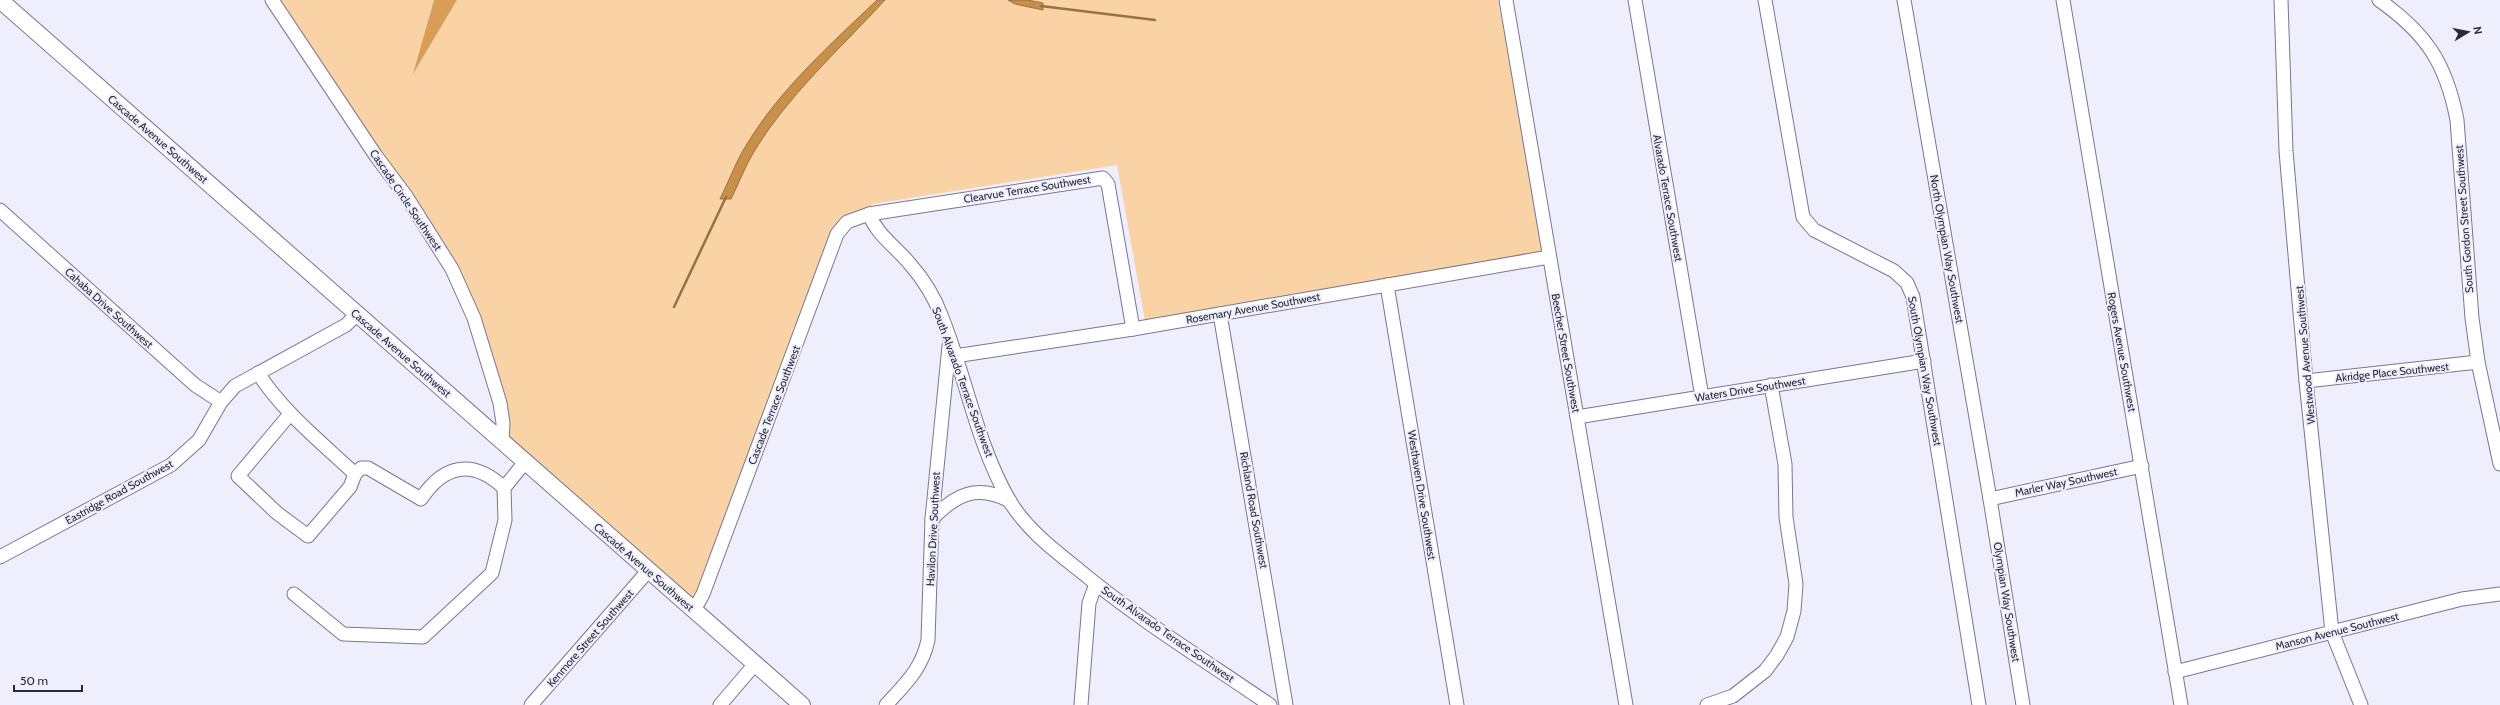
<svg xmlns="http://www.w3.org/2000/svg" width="2500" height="705" viewBox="0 0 2500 705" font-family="Cabin,sans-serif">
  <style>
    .green { fill: #f9d2a6 }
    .forest { fill: #d89e56 }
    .water { fill: #c88f48; stroke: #997143 }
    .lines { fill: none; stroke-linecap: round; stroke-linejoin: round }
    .stream { stroke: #997143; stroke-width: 2.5 }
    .minor-casing { stroke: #777794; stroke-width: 15 }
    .major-casing { stroke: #777794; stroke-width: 18 }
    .minor { stroke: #fff; stroke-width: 13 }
    .major { stroke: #fff; stroke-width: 16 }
    .labels { text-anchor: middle; stroke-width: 4; stroke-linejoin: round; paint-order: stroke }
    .street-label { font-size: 11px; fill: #2a2a37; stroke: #eeeefc }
  </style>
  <rect width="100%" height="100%" fill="#eeeefc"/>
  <!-- green -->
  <path class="green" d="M269 0H434L414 72 457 0H1498L1545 255 1145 321 1117 165 873 204 835 237 697 615 496 434V403L467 297Z"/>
  <!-- forest -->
  <path class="forest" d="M434 0H457L413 74Z"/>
  <!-- water -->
  <g class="water">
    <path d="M877 0H885C839 50 787 96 752 155 744 169 738 185 731 199H720C729 181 736 161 747 144 780 89 831 44 877 0Z"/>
    <path d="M1008 0H1027L1043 3V10L1015 4Z"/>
  </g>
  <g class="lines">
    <!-- stream -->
    <g class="stream">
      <path d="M1041 6 1155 20"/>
      <path d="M674 307 726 197"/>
    </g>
    <defs>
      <g id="minor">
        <path d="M272 0 376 156 406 196 452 269 474 318 500 403 503 423 502 442"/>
        <path d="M1506 0 1626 705"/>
        <path d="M1635 0 1702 397"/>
        <path d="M1765 0 1803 217 1814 230 1894 271 1907 283 1913 297 1979 705"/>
        <path d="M1904 0 1990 499 2023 705"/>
        <path d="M2063 0 2181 705"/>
        <path d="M2281 0 2286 151 2306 381 2332 632 2361 705"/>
        <path d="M2379 0C2426 33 2446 63 2457 120L2472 318 2478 362 2500 464"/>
        <path d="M0 210 195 385 221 402"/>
        <path d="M869 214C877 235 896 247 910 264 923 279 934 296 941 315 966 376 976 442 1009 500 1026 529 1054 550 1079 570 1139 620 1206 661 1270 705"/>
        <path d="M1387 285 1457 705"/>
        <path d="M1220 314 1286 705"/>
        <path d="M955 356 1133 329 1549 257"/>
        <path d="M258 373C283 412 321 442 355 474L361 468H368L421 499C444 464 473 459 504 488"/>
        <path d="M2306 381 2478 362"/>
        <path d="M290 414 238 476 277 513 308 536 350 487 355 474"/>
        <path d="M1577 417 1924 361"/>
        <path d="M1990 499 2142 466"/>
        <path d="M932 519C956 494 977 484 1010 501"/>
        <path d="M0 557 171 465 199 440 221 402 235 386 346 325 357 314"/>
        <path d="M294 594 343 634 423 637 492 573 505 520 504 488 525 462"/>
        <path d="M694 610 703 594 837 234 847 222 869 214 1103 178 1108 184 1133 329"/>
        <path d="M2175 672 2462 599 2500 594"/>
        <path d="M531 705 648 571"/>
        <path d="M720 705 755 664"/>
        <path d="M886 705C905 684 922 669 928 640L932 519 949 346"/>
        <path d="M1081 705 1089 603 1096 584"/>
        <path d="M1707 705 1733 696 1765 671 1777 655 1787 637 1794 611 1796 584 1786 517 1785 464 1771 385"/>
      </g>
      <path id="major" d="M0 0 802 705"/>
    </defs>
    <!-- minor casing -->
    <use href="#minor" class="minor-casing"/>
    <!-- major casing -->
    <use href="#major" class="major-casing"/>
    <!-- minor -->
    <use href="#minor" class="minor"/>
    <!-- major -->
    <use href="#major" class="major"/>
  </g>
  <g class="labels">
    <!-- street labels -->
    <g class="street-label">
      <text transform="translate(158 139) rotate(41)" y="4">Cascade Avenue Southwest</text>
      <text transform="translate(1027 189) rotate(-9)" y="4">Clearvue Terrace Southwest</text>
      <text transform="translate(1668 198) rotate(80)" y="4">Alvarado Terrace Southwest</text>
      <text transform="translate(406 200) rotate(56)" y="4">Cascade Circle Southwest</text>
      <text transform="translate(2464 219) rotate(-94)" y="4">South Gordon Street Southwest</text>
      <text transform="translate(1947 249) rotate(80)" y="4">North Olympian Way Southwest</text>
      <text transform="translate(109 308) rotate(42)" y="4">Cahaba Drive Southwest</text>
      <text transform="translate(1253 308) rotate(-10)" y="4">Rosemary Avenue Southwest</text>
      <text transform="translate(2122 352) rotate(80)" y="4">Rogers Avenue Southwest</text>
      <text transform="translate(401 353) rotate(41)" y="4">Cascade Avenue Southwest</text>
      <text transform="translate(1566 353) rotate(80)" y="4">Beecher Street Southwest</text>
      <text transform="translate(2305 355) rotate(-95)" y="4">Westwood Avenue Southwest</text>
      <text transform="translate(1925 371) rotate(80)" y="4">South Olympian Way Southwest</text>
      <text transform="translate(2392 372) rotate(-6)" y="4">Akridge Place Southwest</text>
      <text transform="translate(963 382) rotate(70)" y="4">South Alvarado Terrace Southwest</text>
      <text transform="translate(1750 389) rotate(-9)" y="4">Waters Drive Southwest</text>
      <text transform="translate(774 405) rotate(-69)" y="4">Cascade Terrace Southwest</text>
      <text transform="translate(2066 482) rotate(-12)" y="4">Marler Way Southwest</text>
      <text transform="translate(119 492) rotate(-29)" y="4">Eastridge Road Southwest</text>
      <text transform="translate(1422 495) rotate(81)" y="4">Westhaven Drive Southwest</text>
      <text transform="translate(1254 510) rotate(80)" y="4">Richland Road Southwest</text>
      <text transform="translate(933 529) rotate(-87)" y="4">Havilon Drive Southwest</text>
      <text transform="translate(644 567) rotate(41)" y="4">Cascade Avenue Southwest</text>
      <text transform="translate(2007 602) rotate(81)" y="4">Olympian Way Southwest</text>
      <text transform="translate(2337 631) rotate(-14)" y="4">Manson Avenue Southwest</text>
      <text transform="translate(1168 634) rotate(35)" y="4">South Alvarado Terrace Southwest</text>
      <text transform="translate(590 638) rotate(-49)" y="4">Kenmore Street Southwest</text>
    </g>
  </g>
  <!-- north arrow -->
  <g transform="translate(2468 32) rotate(80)" stroke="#eeeefc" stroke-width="3" paint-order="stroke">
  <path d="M0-3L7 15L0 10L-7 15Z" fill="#2a2a37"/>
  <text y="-6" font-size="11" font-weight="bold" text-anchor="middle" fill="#2a2a37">N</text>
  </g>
  <!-- scale -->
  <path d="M14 685v6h68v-6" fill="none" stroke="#2a2a37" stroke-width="2"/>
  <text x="20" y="685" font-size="12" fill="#2a2a37" stroke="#eeeefc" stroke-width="3" paint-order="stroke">50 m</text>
</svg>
